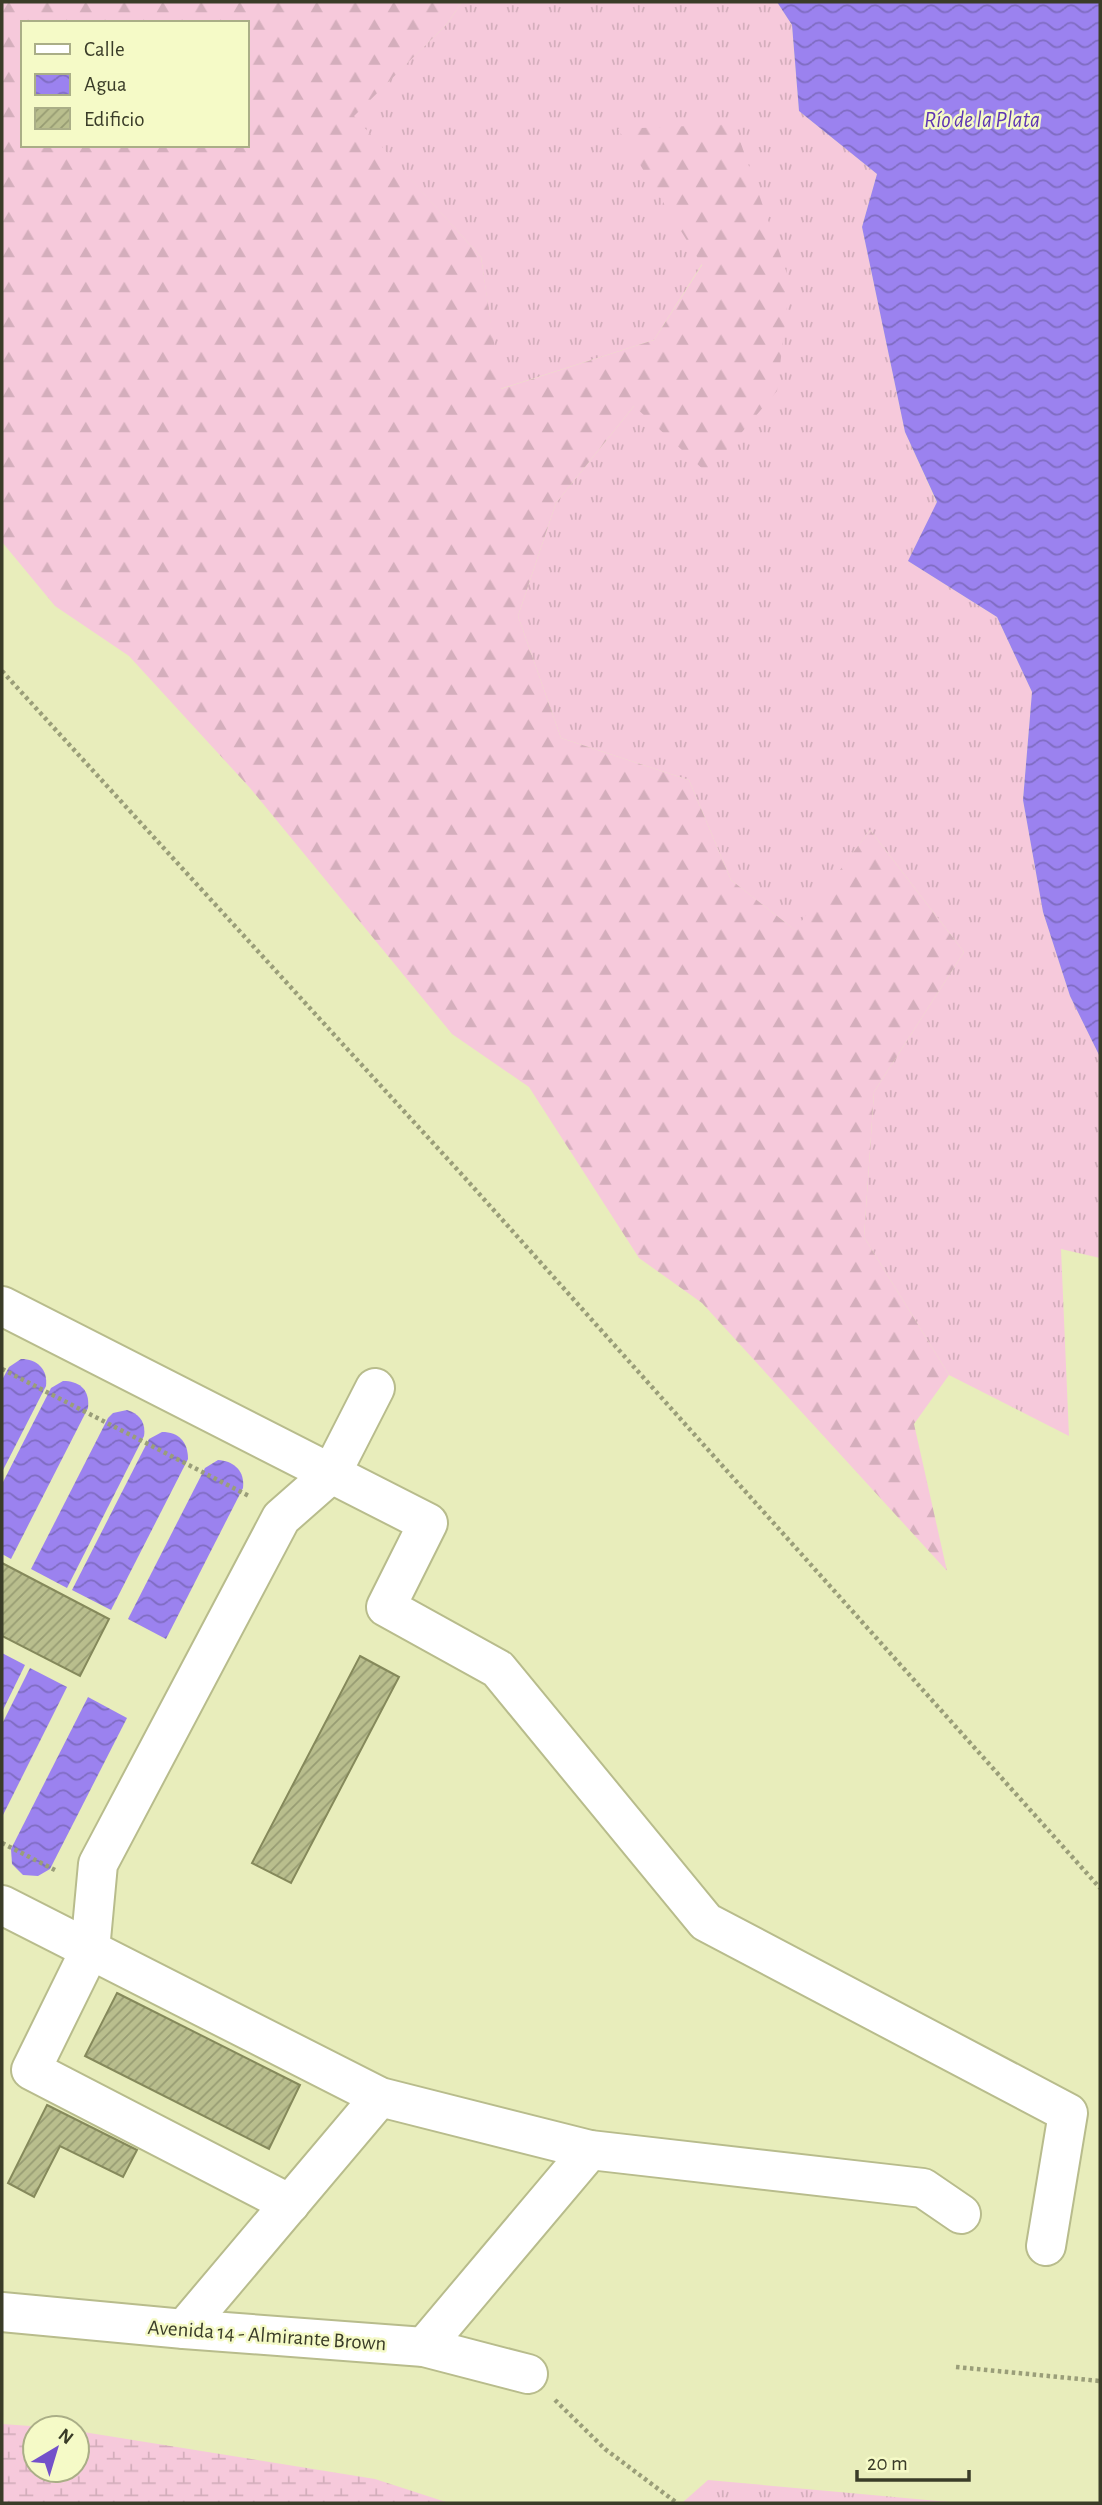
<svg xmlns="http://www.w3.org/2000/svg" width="1102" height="2505" viewBox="0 0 1102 2505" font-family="'Alegreya Sans',sans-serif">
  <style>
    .grass { fill: url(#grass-tufts) }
    .forest { fill: url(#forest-firs); fill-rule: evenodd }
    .wetland { fill: url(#wetland-marsh) }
    .water { fill: url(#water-waves) }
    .building { fill: url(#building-hatch); stroke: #85895b; stroke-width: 2 }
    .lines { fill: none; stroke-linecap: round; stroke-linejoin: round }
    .minor-casing { stroke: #b8bc8c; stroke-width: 42 }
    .path { stroke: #9a9e79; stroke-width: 4.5; stroke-dasharray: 3.5 3.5; stroke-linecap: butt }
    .minor { stroke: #fff; stroke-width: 38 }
    .labels { text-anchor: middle; stroke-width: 5; stroke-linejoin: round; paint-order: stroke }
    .street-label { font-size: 21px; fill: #3a3c28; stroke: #f5fac7 }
    .water-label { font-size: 23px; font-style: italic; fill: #5e35b3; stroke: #f5fac7 }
  </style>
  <defs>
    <pattern id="grass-tufts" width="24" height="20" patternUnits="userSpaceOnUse" patternTransform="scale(1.75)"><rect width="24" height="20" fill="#f6c9db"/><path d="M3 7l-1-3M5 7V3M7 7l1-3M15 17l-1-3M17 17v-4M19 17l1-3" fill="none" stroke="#d4aebc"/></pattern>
    <pattern id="forest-firs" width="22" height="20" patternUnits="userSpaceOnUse" patternTransform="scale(1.75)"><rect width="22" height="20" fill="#f6c9db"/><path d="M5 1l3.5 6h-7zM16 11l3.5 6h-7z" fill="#d4aebc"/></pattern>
    <pattern id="wetland-marsh" width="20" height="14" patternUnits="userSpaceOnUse" patternTransform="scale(1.75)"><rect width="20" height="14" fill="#f6c9db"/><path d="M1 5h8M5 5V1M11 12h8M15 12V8" fill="none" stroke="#d4aebc"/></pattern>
    <pattern id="water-waves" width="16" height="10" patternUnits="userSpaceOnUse" patternTransform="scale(1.75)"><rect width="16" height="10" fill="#9b82ef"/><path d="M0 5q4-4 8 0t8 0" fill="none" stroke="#7f6cc2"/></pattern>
    <pattern id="building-hatch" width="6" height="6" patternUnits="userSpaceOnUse" patternTransform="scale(1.75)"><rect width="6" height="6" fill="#b9be8d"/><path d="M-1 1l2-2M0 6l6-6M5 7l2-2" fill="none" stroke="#979c73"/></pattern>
  </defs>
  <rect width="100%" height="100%" fill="#e8edbb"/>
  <!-- grass -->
  <g class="grass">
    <path d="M462 2H777L792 25 799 111 877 174 862 227 905 432 937 503 908 561 997 617 1032 692 1023 800 1043 912 1070 996 1100 1057V1258L1061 1249 1069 1436 949 1375 864 1237 874 1092 964 952 870 830 796 931 731 880 689 780 561 738 518 616 556 503 634 406 790 282 619 129 702 264 654 340 500 389 481 257 353 116 447 24Z"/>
    <path d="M708 2480 960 2503H682Z"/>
  </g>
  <!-- forest -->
  <path class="forest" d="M2 2H462L447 24 354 116 481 257 501 389 654 340 702 265 618 129 734 124 790 282 777 391 707 473 634 406 556 503 518 616 561 738 689 780 731 880 795 930 870 830 964 952 874 1092 864 1237 949 1375 914 1424 947 1571 702 1303 639 1258 529 1087 452 1034 250 788 129 656 55 606 2 542ZM23 23H247V145H23Z"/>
  <!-- wetland -->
  <path class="wetland" d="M2 2424 59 2428H35V2470H77V2431L375 2479 449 2503H2Z"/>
  <!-- water -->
  <g class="water">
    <path d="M777 2H1100V1057L1070 996 1043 912 1023 800 1032 692 997 617 908 561 937 502 905 432 862 227 877 174 799 111 792 25Z"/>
    <path d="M21 1359C37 1359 48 1369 46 1386L2 1472V1380L9 1367Z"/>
    <path d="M63 1381C80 1381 90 1390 88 1408L11 1559 2 1554V1484L51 1388Z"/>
    <path d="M127 1410C140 1414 146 1423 144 1436L67 1588 31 1569 108 1418 113 1413Z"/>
    <path d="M162 1432C179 1432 188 1442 188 1459L111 1610 72 1590 149 1439Z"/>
    <path d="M218 1460C234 1461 245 1471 243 1488L166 1639 128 1619 205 1468Z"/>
    <path d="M2 1653 25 1665 2 1712Z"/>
    <path d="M30 1668 67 1687 2 1817V1724Z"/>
    <path d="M88 1697 127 1718 50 1869 38 1876 23 1875 12 1864 11 1849Z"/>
  </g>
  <!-- building -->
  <g class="building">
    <path d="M2 1563 109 1619 80 1676 2 1636Z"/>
    <path d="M360 1656 399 1677 291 1883 252 1863Z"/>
    <path d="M117 1993 300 2085 269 2149 85 2056Z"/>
    <path d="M47 2105 137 2150 123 2177 60 2146 34 2197 8 2183Z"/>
  </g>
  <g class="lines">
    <defs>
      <g id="minor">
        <path d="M2 1306 428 1523 386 1607 498 1669 706 1922 1068 2113 1046 2246"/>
        <path d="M2 1905 380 2097 590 2150 923 2188 961 2214"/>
        <path d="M290 2204 31 2070 90 1950 98 1864 281 1518 331 1474 375 1388"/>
        <path d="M2 2312 184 2329 424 2347 528 2374"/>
        <path d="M184 2329 380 2097"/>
        <path d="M424 2347 590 2150"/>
      </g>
    </defs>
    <!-- minor casing -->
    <use href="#minor" class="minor-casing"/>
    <!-- path -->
    <g class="path">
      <path d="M2 671 465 1178 1100 1888"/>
      <path d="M2 1369 249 1496"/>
      <path d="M2 1843 55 1870"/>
      <path d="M956 2367 1100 2381"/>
      <path d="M555 2400 605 2449 677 2503"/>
    </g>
    <!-- minor -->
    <use href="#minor" class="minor"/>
  </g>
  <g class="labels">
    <!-- street labels -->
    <g class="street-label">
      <text transform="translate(267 2335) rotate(4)" y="7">Avenida 14 - Almirante Brown</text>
    </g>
    <!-- water labels -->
    <g class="water-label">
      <text x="982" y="127">Río de la Plata</text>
    </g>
  </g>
  <!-- border -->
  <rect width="1102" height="2505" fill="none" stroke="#3a3c28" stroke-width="7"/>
  <!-- legend -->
  <rect x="21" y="21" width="228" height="126" fill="#f5fac7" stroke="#aaae87" stroke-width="2"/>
  <rect x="35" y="44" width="35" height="10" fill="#ffffff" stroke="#aaae87" stroke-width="2"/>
  <text x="84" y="56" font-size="21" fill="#3a3c28">Calle</text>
  <rect x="35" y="74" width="35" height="21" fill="url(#water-waves)" stroke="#aaae87" stroke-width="2"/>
  <text x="84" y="91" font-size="21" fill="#3a3c28">Agua</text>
  <rect x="35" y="108" width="35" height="21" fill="url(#building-hatch)" stroke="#aaae87" stroke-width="2"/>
  <text x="84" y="126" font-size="21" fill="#3a3c28">Edificio</text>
  <!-- north arrow -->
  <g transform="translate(56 2449) rotate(38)"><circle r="33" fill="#f5fac7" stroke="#aaae87" stroke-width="2"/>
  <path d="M0-5L12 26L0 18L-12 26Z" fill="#7351ca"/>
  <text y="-10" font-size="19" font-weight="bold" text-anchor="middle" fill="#3a3c28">N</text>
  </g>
  <!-- scale -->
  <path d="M857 2470v10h112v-10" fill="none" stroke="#3a3c28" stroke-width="3.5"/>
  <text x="867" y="2470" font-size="21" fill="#3a3c28" stroke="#f5fac7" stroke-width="5" paint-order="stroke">20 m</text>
</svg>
